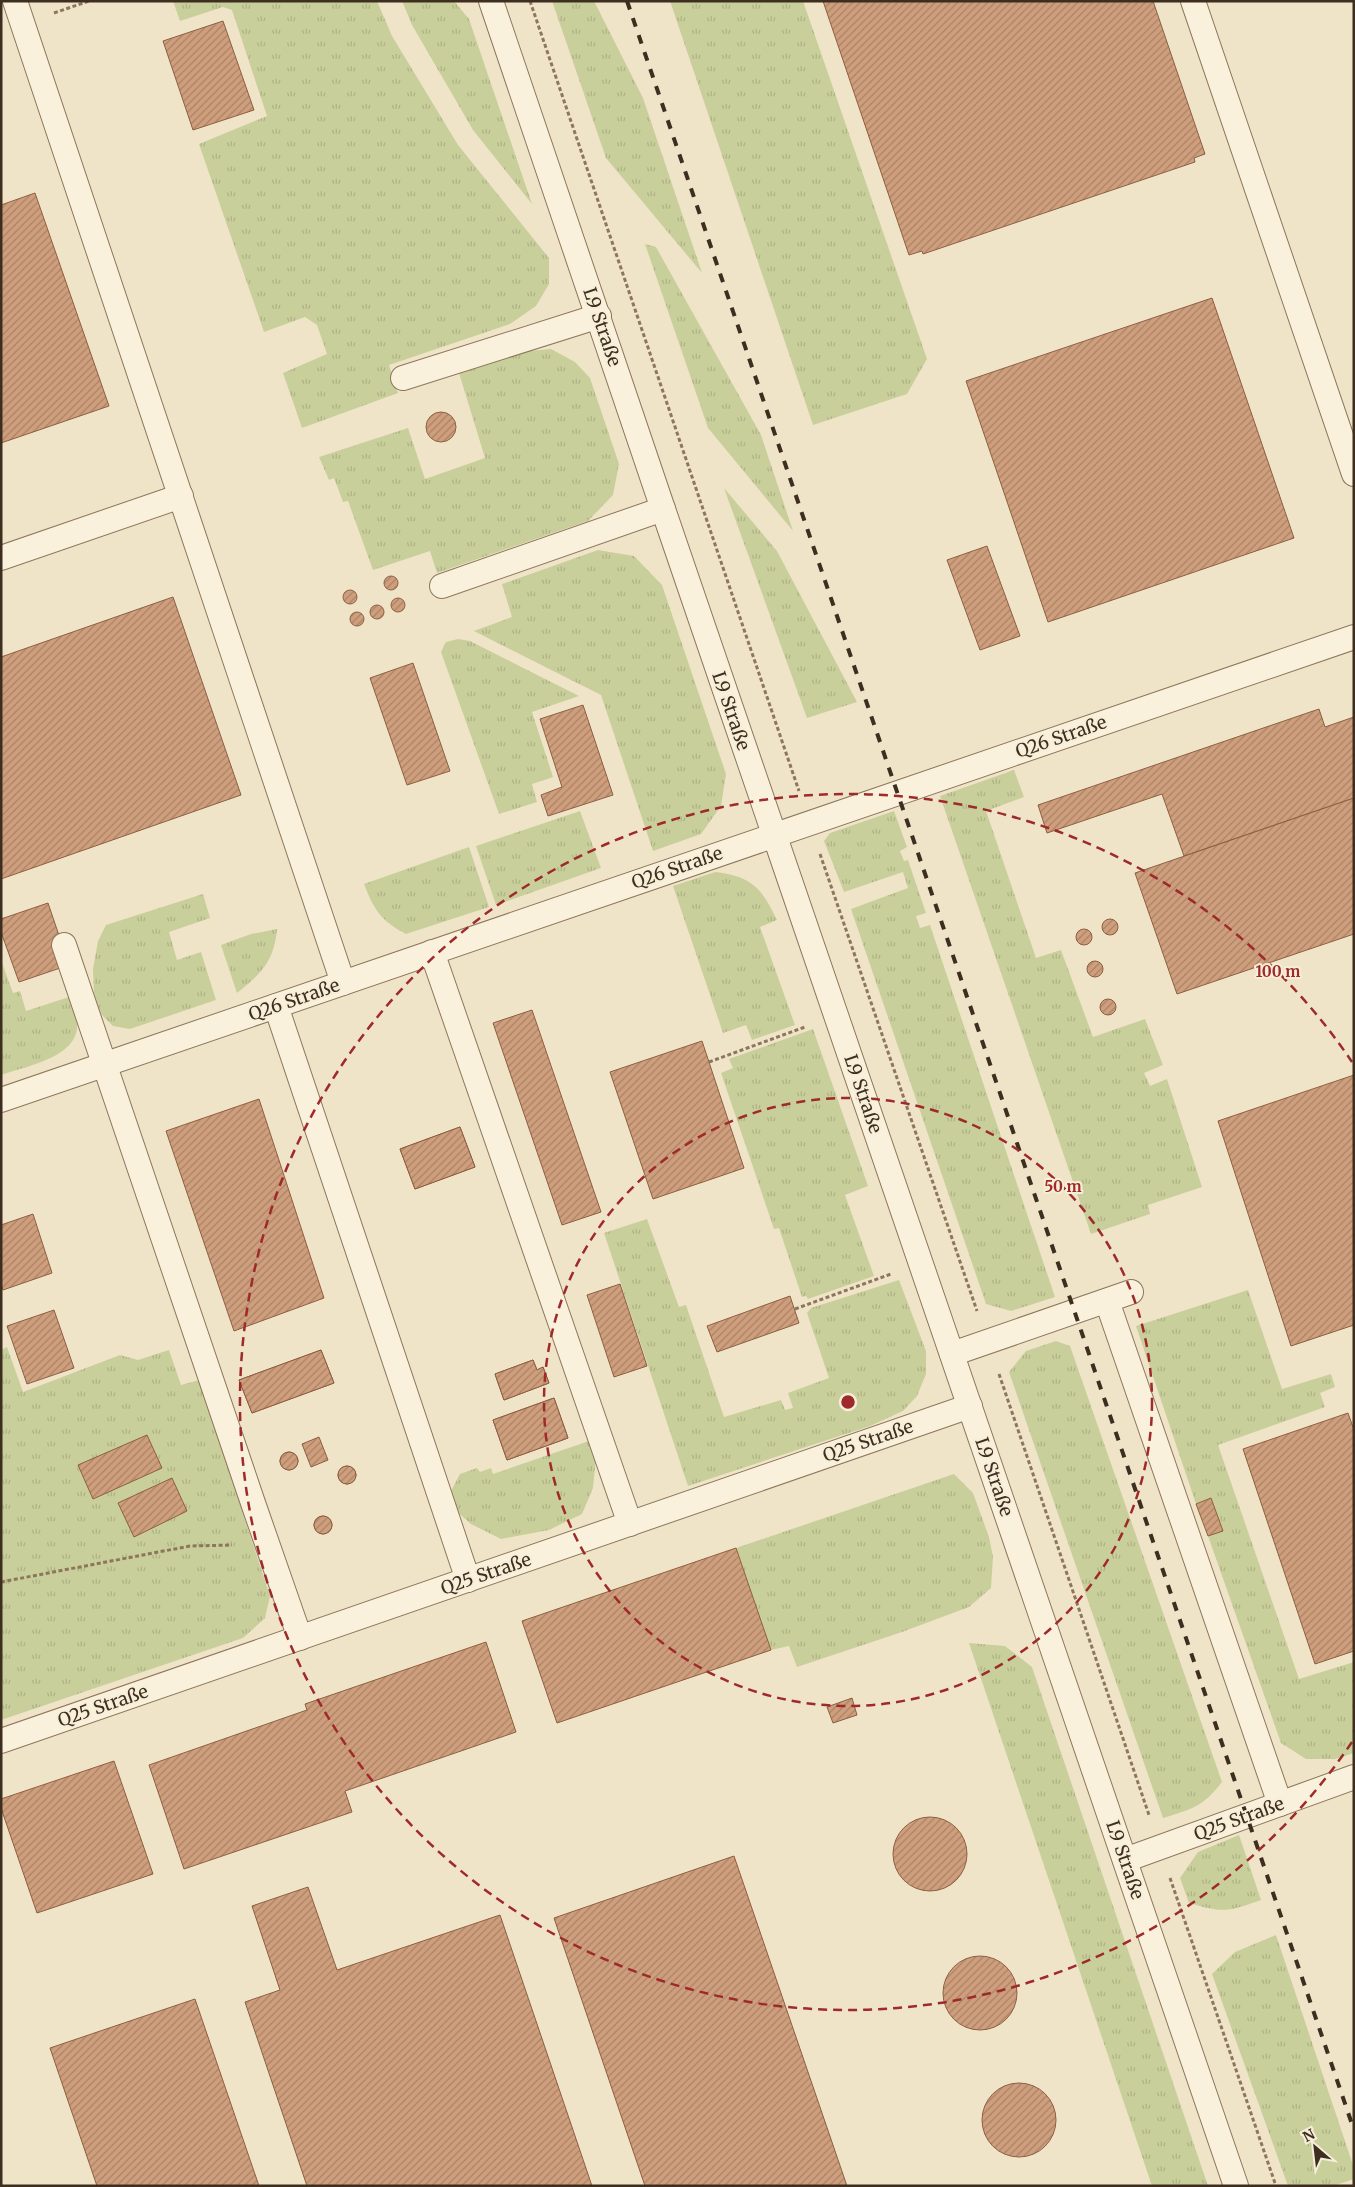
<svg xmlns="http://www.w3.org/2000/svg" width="1355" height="2187" viewBox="0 0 1355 2187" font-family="Merriweather,serif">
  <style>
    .grass { fill: url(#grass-tufts) }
    .building { fill: url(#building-hatch); stroke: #8d5f41 }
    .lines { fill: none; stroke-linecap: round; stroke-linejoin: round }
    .lane-casing { stroke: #8d765c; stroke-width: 26 }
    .path { stroke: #8d765c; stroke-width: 3; stroke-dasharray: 4 2.5; stroke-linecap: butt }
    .lane { stroke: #faf1dc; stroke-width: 24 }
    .rail { stroke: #3d2e20; stroke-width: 4; stroke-dasharray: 9 9; stroke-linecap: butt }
    .ring { fill: none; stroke: #9e2a2b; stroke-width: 2.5; stroke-dasharray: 9 6 }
    .labels { text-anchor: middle; stroke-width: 4; stroke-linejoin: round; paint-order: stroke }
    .street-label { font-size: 18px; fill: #3d2e20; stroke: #f7eed8 }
    .centre { fill: #9e2a2b; stroke: #f7eed8; stroke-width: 2.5 }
    .ring-label { font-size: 15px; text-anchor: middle; font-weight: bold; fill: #9e2a2b; stroke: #f7eed8; stroke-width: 4; stroke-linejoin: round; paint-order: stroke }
  </style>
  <defs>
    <pattern id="grass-tufts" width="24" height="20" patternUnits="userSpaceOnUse" patternTransform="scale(1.25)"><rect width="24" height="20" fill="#c9cf9b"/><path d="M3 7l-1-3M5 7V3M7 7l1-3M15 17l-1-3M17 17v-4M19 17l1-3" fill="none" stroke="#aeb285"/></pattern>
    <pattern id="building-hatch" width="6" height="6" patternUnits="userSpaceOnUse" patternTransform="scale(1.25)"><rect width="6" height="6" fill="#cf9f7d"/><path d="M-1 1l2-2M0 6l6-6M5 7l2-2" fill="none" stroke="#a98266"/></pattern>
  </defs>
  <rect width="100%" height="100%" fill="#f0e4c8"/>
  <!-- grass -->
  <g class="grass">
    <path d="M173 1H377L392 36 458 145 549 258V284L536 306 510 324 389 365 398 393 302 428 283 373 327 354 317 325 305 317 264 332 199 144 267 116 232 10 223 7 180 21Z"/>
    <path d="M402 1H454L469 19 532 204 473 130 412 25Z"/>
    <path d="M552 1H594L643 98 702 273 606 158Z"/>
    <path d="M670 1H803L927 359 907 394 813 425Z"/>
    <path d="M645 244 656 247 761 435 793 531 708 428Z"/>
    <path d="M551 349 575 362 590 378 619 464 613 495 588 521 437 573 430 551 373 570 348 501 343 502 334 478 329 480 319 457 408 428 425 479 485 458 459 373 519 352Z"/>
    <path d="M724 488 777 551 857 702 807 718Z"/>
    <path d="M598 550 634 556 662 585 726 774 721 806 701 834 653 851 601 695 474 631 512 617 502 584Z"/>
    <path d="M458 639 470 641 579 696 532 712 553 777 532 784 537 802 499 814 441 652 446 642Z"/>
    <path d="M1014 770 1024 797 986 811 1036 958 1061 950 1093 1037 1145 1019 1163 1065 1144 1073 1150 1086 1167 1079 1202 1187 1148 1205 1150 1214 1091 1234 940 796Z"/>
    <path d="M580 811 601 868 496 905 476 846Z"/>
    <path d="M894 811 907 847 900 851 904 861 908 860 926 913 916 916 920 928 930 925 1055 1297 1011 1311 986 1304 851 909 908 888 903 872 844 892 824 841 830 833Z"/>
    <path d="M469 847 489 907 406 934C381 921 374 910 364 884Z"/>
    <path d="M715 872C751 876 762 888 777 920L760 927 795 1025 752 1040 746 1025 723 1033 673 886Z"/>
    <path d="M203 894 210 918 169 932 177 960 201 952 216 1000 130 1029 113 1026 101 1014 94 993 93 969 98 941 106 925Z"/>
    <path d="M277 929C274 961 262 973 237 993L221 945 251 934Z"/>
    <path d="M1 960 13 993 20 991 26 1011 69 997C71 1005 76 1015 77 1023 80 1057 26 1066 1 1075Z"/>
    <path d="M813 1029 868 1186 845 1195 874 1276 808 1299 806 1296 802 1297 779 1228 774 1229 721 1073 733 1068 729 1059Z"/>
    <path d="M647 1219 679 1307 686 1305 724 1417 781 1400 785 1410 793 1408 788 1393 829 1378 807 1313 811 1308 899 1280 926 1351V1374L917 1396 903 1411 870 1426 688 1486 604 1233Z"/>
    <path d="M1248 1290 1282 1389 1331 1374 1335 1387 1320 1393 1325 1407 1218 1445 1299 1679 1354 1662V1753L1335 1759H1306L1281 1743 1208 1536 1222 1531 1211 1498 1196 1504 1136 1326Z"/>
    <path d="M1056 1341 1070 1346 1222 1782C1203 1807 1192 1809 1163 1818L1009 1372 1026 1351Z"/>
    <path d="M7 1347 23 1392 120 1355 138 1360 169 1350 181 1385 199 1380 270 1596 265 1618 243 1638 1 1720V1350Z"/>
    <path d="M589 1441 596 1456 593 1488 582 1514 549 1530 501 1539 471 1524 454 1509 451 1491 460 1474 477 1468 480 1472 491 1468 493 1474Z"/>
    <path d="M954 1474 973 1493 989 1537 993 1557 991 1588 969 1607 902 1632 797 1667 789 1646 771 1650 736 1548Z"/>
    <path d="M969 1643 1005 1646 1032 1667 1208 2186H1152Z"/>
    <path d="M1239 1835 1261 1900C1228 1912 1223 1913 1189 1903L1180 1878 1198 1852Z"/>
    <path d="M1276 1935 1354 2168V2179L1333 2186H1288L1212 1974 1235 1952Z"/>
  </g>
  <!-- building -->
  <g class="building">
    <path d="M823 1H1153L1205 154 1194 158 1195 162 923 254 922 251 909 255Z"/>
    <path d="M223 21 254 110 193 130 163 41Z"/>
    <path d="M35 193 109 406 1 443V205Z"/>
    <path d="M1212 298 1294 538 1048 622 966 381Z"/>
    <circle cx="441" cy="427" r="15"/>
    <path d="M987 546 1020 636 980 650 947 560Z"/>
    <circle cx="391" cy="583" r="7"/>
    <circle cx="350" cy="597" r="7"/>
    <path d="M173 597 241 795 1 879V657Z"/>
    <circle cx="398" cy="605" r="7"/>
    <circle cx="377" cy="612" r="7"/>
    <circle cx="357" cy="619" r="7"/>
    <path d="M413 663 450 771 407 785 370 678Z"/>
    <path d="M583 705 613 795 548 816 541 795 562 787 540 719Z"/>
    <path d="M1319 709 1325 727 1354 717V798L1184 856 1162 794 1047 833 1038 805Z"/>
    <path d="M1354 798V934L1177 994 1135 873Z"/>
    <path d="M48 903 69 965 19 982 1 932V919Z"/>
    <circle cx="1110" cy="927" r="8"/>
    <circle cx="1084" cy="937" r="8"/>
    <circle cx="1095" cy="969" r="8"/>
    <circle cx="1108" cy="1007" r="8"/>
    <path d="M532 1010 601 1212 562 1225 493 1023Z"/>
    <path d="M702 1041 744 1168 653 1199 610 1072Z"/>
    <path d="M1354 1075V1325L1291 1346 1218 1121Z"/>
    <path d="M259 1099 324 1298 234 1331 166 1131Z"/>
    <path d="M460 1127 475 1167 415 1189 400 1149Z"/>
    <path d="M460 1127 475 1167 415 1189 400 1149Z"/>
    <path d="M33 1214 52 1273 3 1290 1 1284V1225Z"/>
    <path d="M620 1284 647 1366 614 1377 587 1295Z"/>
    <path d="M790 1296 799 1323 717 1352 707 1326Z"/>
    <path d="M54 1310 74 1368 27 1384 7 1326Z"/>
    <path d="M321 1350 334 1383 252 1413 239 1380Z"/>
    <path d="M321 1350 334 1383 252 1413 239 1380Z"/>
    <path d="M533 1360 537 1370 543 1367 549 1383 504 1400 495 1374Z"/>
    <path d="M533 1360 537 1370 543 1367 549 1383 504 1400 495 1374Z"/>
    <path d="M554 1398 568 1438 507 1460 493 1420Z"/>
    <path d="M554 1398 568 1438 507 1460 493 1420Z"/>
    <path d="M1348 1413 1354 1430V1651L1315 1664 1243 1449Z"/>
    <path d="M147 1435 162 1468 93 1499 78 1465Z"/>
    <path d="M319 1437 328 1460 311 1467 302 1444Z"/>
    <circle cx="289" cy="1461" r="9"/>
    <circle cx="289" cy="1461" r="9"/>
    <circle cx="347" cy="1475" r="9"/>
    <circle cx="347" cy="1475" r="9"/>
    <path d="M172 1478 187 1511 134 1537 118 1503Z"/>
    <path d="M1211 1498 1223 1531 1208 1536 1196 1504Z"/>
    <circle cx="323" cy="1525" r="9"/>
    <circle cx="323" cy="1525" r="9"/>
    <path d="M736 1548 771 1650 557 1723 522 1621Z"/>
    <path d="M486 1642 516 1732 345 1791 352 1812 184 1869 149 1765 307 1710 305 1704Z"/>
    <path d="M852 1698 857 1715 833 1723 827 1707Z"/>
    <path d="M114 1761 153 1874 37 1913 1 1808V1799Z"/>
    <circle cx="930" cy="1854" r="37"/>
    <path d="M734 1856 847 2186H645L554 1918Z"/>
    <path d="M308 1887 337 1970 500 1915 592 2186H307L245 2002 280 1990 252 1906Z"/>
    <circle cx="980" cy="1993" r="37"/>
    <path d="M195 1999 259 2186H97L50 2048Z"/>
    <circle cx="1019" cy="2120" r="37"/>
  </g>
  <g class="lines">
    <defs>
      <g id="lane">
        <path d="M15 1 343 983"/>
        <path d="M491 1 663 509 1236 2186"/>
        <path d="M1193 1 1354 474"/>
        <path d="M403 378 599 316"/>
        <path d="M1 558 181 496"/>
        <path d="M442 586 663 509"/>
        <path d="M64 945 253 1503 300 1638"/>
        <path d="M432 952 630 1524"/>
        <path d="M276 1006 468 1580"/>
        <path d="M1 1100 1354 637"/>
        <path d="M1107 1301 1280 1804"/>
        <path d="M952 1354 1131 1292"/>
        <path d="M1 1741 970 1406"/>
        <path d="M1125 1860 1354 1777"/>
      </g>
    </defs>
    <!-- lane casing -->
    <use href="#lane" class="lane-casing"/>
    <!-- path -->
    <g class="path">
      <path d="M530 1 799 791"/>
      <path d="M54 13 89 1"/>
      <path d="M820 854 977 1311"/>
      <path d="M709 1062 805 1027"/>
      <path d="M795 1309 891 1274"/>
      <path d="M999 1374 1149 1815"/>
      <path d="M1 1582 190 1546 232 1545"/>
      <path d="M1170 1878 1276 2186"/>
    </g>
    <!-- lane -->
    <use href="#lane" class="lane"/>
    <!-- rail -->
    <path class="rail" d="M627 1 1354 2130"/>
  </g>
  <!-- distance rings -->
  <g class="ring">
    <circle cx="848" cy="1402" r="304"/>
    <path d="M1352 1742A608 608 0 1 1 1352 1062"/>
  </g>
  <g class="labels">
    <!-- street labels -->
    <g class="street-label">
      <text transform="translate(602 327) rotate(71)" y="6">L9 Straße</text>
      <text transform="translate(731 711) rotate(71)" y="6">L9 Straße</text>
      <text transform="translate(1061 737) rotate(-19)" y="6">Q26 Straße</text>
      <text transform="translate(677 868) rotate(-19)" y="6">Q26 Straße</text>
      <text transform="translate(294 1000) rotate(-19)" y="6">Q26 Straße</text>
      <text transform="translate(863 1094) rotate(71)" y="6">L9 Straße</text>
      <text transform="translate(868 1441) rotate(-19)" y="6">Q25 Straße</text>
      <text transform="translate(994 1477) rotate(71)" y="6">L9 Straße</text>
      <text transform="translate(486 1574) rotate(-19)" y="6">Q25 Straße</text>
      <text transform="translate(103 1706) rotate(-19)" y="6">Q25 Straße</text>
      <text transform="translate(1239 1819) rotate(-20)" y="6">Q25 Straße</text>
      <text transform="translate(1125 1860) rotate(71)" y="6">L9 Straße</text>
    </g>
  </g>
  <circle cx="848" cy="1402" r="8" class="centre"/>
  <g class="ring-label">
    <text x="1278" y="977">100 m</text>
    <text x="1063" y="1192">50 m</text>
  </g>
  <!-- border -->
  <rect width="1355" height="2187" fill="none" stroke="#3d2e20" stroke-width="5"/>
  <!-- north arrow -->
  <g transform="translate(1315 2147) rotate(332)" stroke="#f7eed8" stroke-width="4" paint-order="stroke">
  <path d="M0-4L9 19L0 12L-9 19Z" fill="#3d2e20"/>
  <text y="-8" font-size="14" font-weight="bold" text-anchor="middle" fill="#3d2e20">N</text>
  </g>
</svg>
